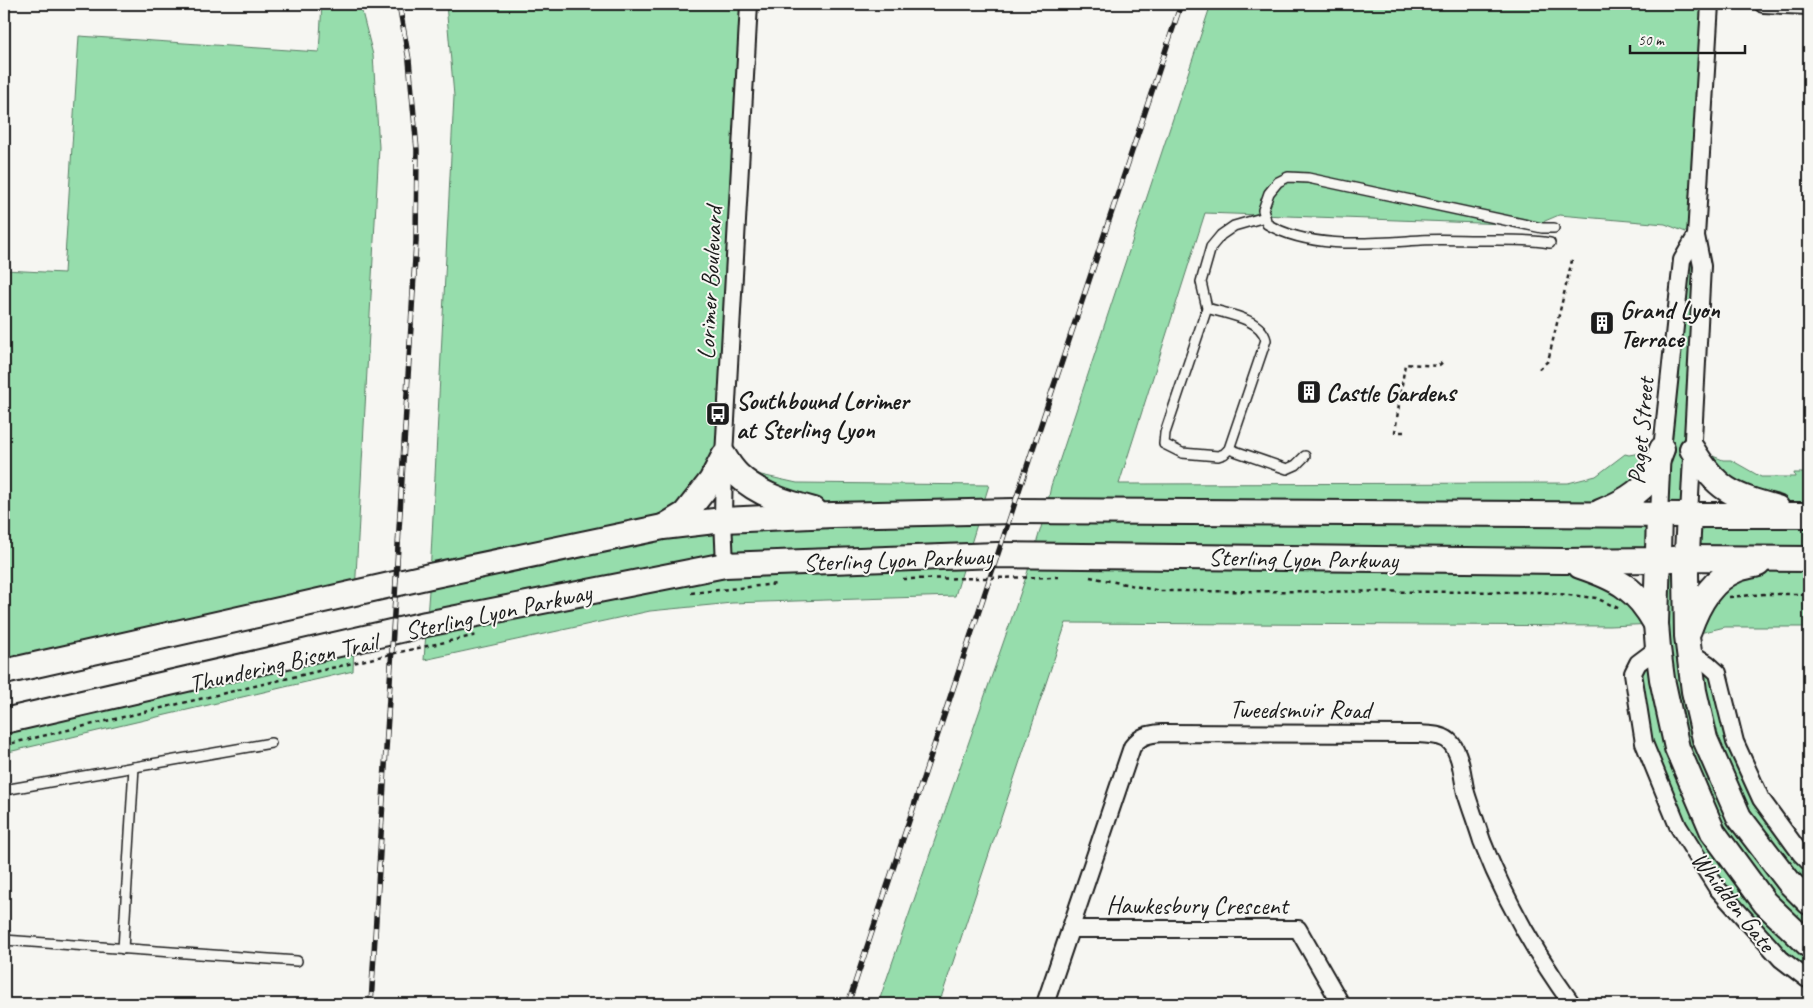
<svg xmlns="http://www.w3.org/2000/svg" width="1813" height="1008" viewBox="0 0 1813 1008" font-family="Caveat,sans-serif">
  <style>
    .green { fill: #96ddac; stroke: #597c64; fill-rule: evenodd }
    .lines { fill: none; stroke-linecap: round; stroke-linejoin: round }
    .lane-casing { stroke: #1c1c1c; stroke-width: 12 }
    .street-casing { stroke: #1c1c1c; stroke-width: 20 }
    .secondary-casing { stroke: #1c1c1c; stroke-width: 28 }
    .path { stroke: #1c1c1c; stroke-width: 2.5; stroke-dasharray: 4 4; stroke-linecap: butt }
    .lane { stroke: #f6f6f2; stroke-width: 9 }
    .street { stroke: #f6f6f2; stroke-width: 16 }
    .secondary { stroke: #f6f6f2; stroke-width: 24 }
    .rail-casing { stroke: #1c1c1c; stroke-width: 5.5 }
    .rail { stroke: #f6f6f2; stroke-width: 4; stroke-dasharray: 11; stroke-linecap: butt }
    .labels { text-anchor: middle; stroke-width: 4; stroke-linejoin: round; paint-order: stroke }
    .street-label { font-size: 25px; fill: #1c1c1c; stroke: #f6f6f2 }
    .poi-label { font-size: 25px; font-weight: bold; fill: #1c1c1c; stroke: #f6f6f2; text-anchor: start }
  </style>
  <rect width="100%" height="100%" fill="#f6f6f2"/>
  <filter id="ink" filterUnits="userSpaceOnUse"><feTurbulence type="fractalNoise" baseFrequency=".02" numOctaves="2"/><feDisplacementMap in="SourceGraphic" scale="10" xChannelSelector="R" yChannelSelector="G"/><feConvolveMatrix kernelMatrix="1 2 1 2 8 2 1 2 1" color-interpolation-filters="sRGB"/></filter>
  <g filter="url(#ink)">
    <!-- green -->
    <g class="green">
      <path d="M322 4H360L373 55 379 147 355 594 4 672V270L64 273 79 36 319 52Z"/>
      <path d="M446 4H749L724 456 761 475 797 483 989 485 955 596 732 603 650 611 424 660 430 576 454 96ZM737 474 830 515 664 526Z"/>
      <path d="M1211 4H1710L1692 448 1723 460H1731L1761 477H1795L1794 473H1809V627H1725L1687 636 1708 664 1735 742 1809 862V979L1717 888 1644 743 1633 673 1648 656 1656 624 1609 626 1066 623 939 1004H878L1026 577 1046 511 1051 486ZM1205 213 1506 224H1538L1559 215 1665 224 1696 236 1682 260 1662 449 1629 455 1625 454 1596 476 1568 483 1119 484ZM1693 450 1759 503 1690 515ZM1661 451 1659 515 1624 502ZM1659 515 1689 516 1687 558 1658 560ZM1687 558 1734 571 1687 635ZM1566 561 1658 573 1646 606Z"/>
      <path d="M354 641 353 671 4 753V721Z"/>
    </g>
    <g class="lines">
      <defs>
        <g id="lane">
          <path d="M1550 243C1526 239 1502 240 1478 240 1459 240 1440 239 1421 240 1372 243 1311 250 1267 224L1263 210 1269 193 1278 182 1288 177 1308 178 1542 228H1554"/>
          <path d="M1207 308C1226 314 1261 318 1266 340L1229 449 1224 454 1218 456 1182 453 1164 444 1165 433 1207 308 1201 282 1211 247 1221 235 1234 226 1265 217"/>
          <path d="M1229 449 1287 469 1296 465 1305 456"/>
          <path d="M4 790 271 743"/>
          <path d="M4 940 297 961"/>
          <path d="M123 949 134 767"/>
        </g>
        <g id="street">
          <path d="M1763 4 1809 6"/>
          <path d="M1659 515 1662 449 1682 260 1696 236"/>
          <path d="M1689 515 1702 266 1696 236 1710 4"/>
          <path d="M725 565 723 520 724 456 749 4"/>
          <path d="M1658 648 1638 663 1633 673 1644 743 1678 826 1717 888 1781 959 1807 979H1809"/>
          <path d="M1688 651 1708 664 1718 673 1735 742 1761 799 1801 854 1809 862"/>
          <path d="M1070 929H1298L1341 1004"/>
          <path d="M1045 1004 1132 747C1140 736 1148 734 1162 733L1419 734C1429 735 1444 734 1451 743 1462 756 1462 777 1466 793 1471 809 1477 825 1482 841 1505 900 1535 953 1572 1004"/>
        </g>
        <g id="secondary">
          <path d="M1692 449C1717 490 1731 495 1777 508"/>
          <path d="M1600 512C1619 504 1640 494 1652 476 1656 468 1658 458 1662 449"/>
          <path d="M1659 515 1656 624 1658 648 1662 679 1677 748 1713 832 1765 903 1809 945"/>
          <path d="M1689 515 1686 572 1687 636 1694 691 1705 739 1739 817 1789 882 1809 902"/>
          <path d="M665 526 685 514 711 481 724 456C728 463 733 470 738 475 759 495 788 503 814 510"/>
          <path d="M1580 566C1618 579 1636 588 1656 624"/>
          <path d="M1689 630C1697 607 1711 580 1736 570 1743 567 1751 566 1758 564"/>
          <path d="M4 672 430 576 663 527 723 520 833 515 1014 511 1689 515H1809"/>
          <path d="M4 721 426 624 725 565 997 555 1564 561 1658 560 1687 558 1809 559"/>
        </g>
      </defs>
      <!-- lane casing -->
      <use href="#lane" class="lane-casing"/>
      <!-- street casing -->
      <use href="#street" class="street-casing"/>
      <!-- secondary casing -->
      <use href="#secondary" class="secondary-casing"/>
      <!-- path -->
      <g class="path">
        <path d="M1539 369 1548 361 1573 256"/>
        <path d="M1808 384 1809 383"/>
        <path d="M1404 432H1395L1405 364 1438 366 1444 361"/>
        <path d="M1090 577 1160 591 1541 592 1596 598 1620 609"/>
        <path d="M903 579 1060 577"/>
        <path d="M691 593 777 584"/>
        <path d="M1729 597 1765 594H1809"/>
        <path d="M4 745 391 654 477 635"/>
      </g>
      <!-- lane -->
      <use href="#lane" class="lane"/>
      <!-- street -->
      <use href="#street" class="street"/>
      <!-- secondary -->
      <use href="#secondary" class="secondary"/>
      <defs>
        <g id="rail">
          <path d="M371 1004 416 241 417 150 409 60 399 4"/>
          <path d="M848 1004 1181 4"/>
        </g>
      </defs>
      <!-- rail casing -->
      <use href="#rail" class="rail-casing"/>
      <!-- rail -->
      <use href="#rail" class="rail"/>
    </g>
  </g>
  <!-- icons -->
  <defs>
    <symbol id="building-square" viewBox="-11 -11 22 22"><rect x="-9" y="-9" width="18" height="18" rx="4" fill="#1c1c1c" stroke="#f6f6f2"/><path d="M-4-6H4V6H1V3H-1V6H-4ZM-2.5-4.3h1.7v1.8h-1.7ZM.8-4.3h1.7v1.8H.8ZM-2.5-1h1.7V.8h-1.7ZM.8-1h1.7V.8H.8Z" fill="#fff"/></symbol>
    <symbol id="bus-square" viewBox="-11 -11 22 22"><rect x="-9" y="-9" width="18" height="18" rx="4" fill="#1c1c1c" stroke="#f6f6f2"/><path d="M-5-6H5V4H4V6H2V4H-2V6H-4V4H-5ZM-3.5-4V0h7V-4ZM-3.5 1.2v1.5H-2V1.2ZM2 1.2v1.5H3.5V1.2Z" fill="#fff"/></symbol>
  </defs>
  <g fill-rule="evenodd">
    <use href="#building-square" x="1588" y="309" width="28" height="28"/>
    <use href="#building-square" x="1295" y="378" width="28" height="28"/>
    <use href="#bus-square" x="704" y="400" width="28" height="28"/>
  </g>
  <g class="labels">
    <!-- street labels -->
    <g class="street-label">
      <text transform="translate(709 283) rotate(-87)" y="9">Lorimer Boulevard</text>
      <text transform="translate(1640 431) rotate(-85)" y="9">Paget Street</text>
      <text transform="translate(1303 558) rotate(1)" y="9">Sterling Lyon Parkway</text>
      <text transform="translate(898 559) rotate(-2)" y="9">Sterling Lyon Parkway</text>
      <text transform="translate(498 611) rotate(-12)" y="9">Sterling Lyon Parkway</text>
      <text transform="translate(283 662) rotate(-13)" y="9">Thundering Bison Trail</text>
      <text x="1300" y="718">Tweedsmuir Road</text>
      <text transform="translate(1734 901) rotate(52)" y="9">Whidden Gate</text>
      <text x="1197" y="914">Hawkesbury Crescent</text>
    </g>
    <!-- poi labels -->
    <g class="poi-label">
      <text x="1620" y="318">Grand Lyon<tspan x="1620" dy="29">Terrace</tspan></text>
      <text x="1326" y="401">Castle Gardens</text>
      <text x="736" y="409">Southbound Lorimer<tspan x="736" dy="29">at Sterling Lyon</tspan></text>
    </g>
  </g>
  <!-- margin -->
  <rect width="1813" height="1008" fill="none" stroke="#f6f6f2" stroke-width="20"/>
  <rect x="10" y="10" width="1793" height="988" fill="none" stroke="#1c1c1c" stroke-width="2" filter="url(#ink)"/>
  <!-- scale -->
  <path d="M1630 45v8h115v-8" fill="none" stroke="#1c1c1c" stroke-width="2.5"/>
  <text x="1638" y="45" font-size="15" fill="#1c1c1c" stroke="#f6f6f2" stroke-width="4" paint-order="stroke">50 m</text>
</svg>
